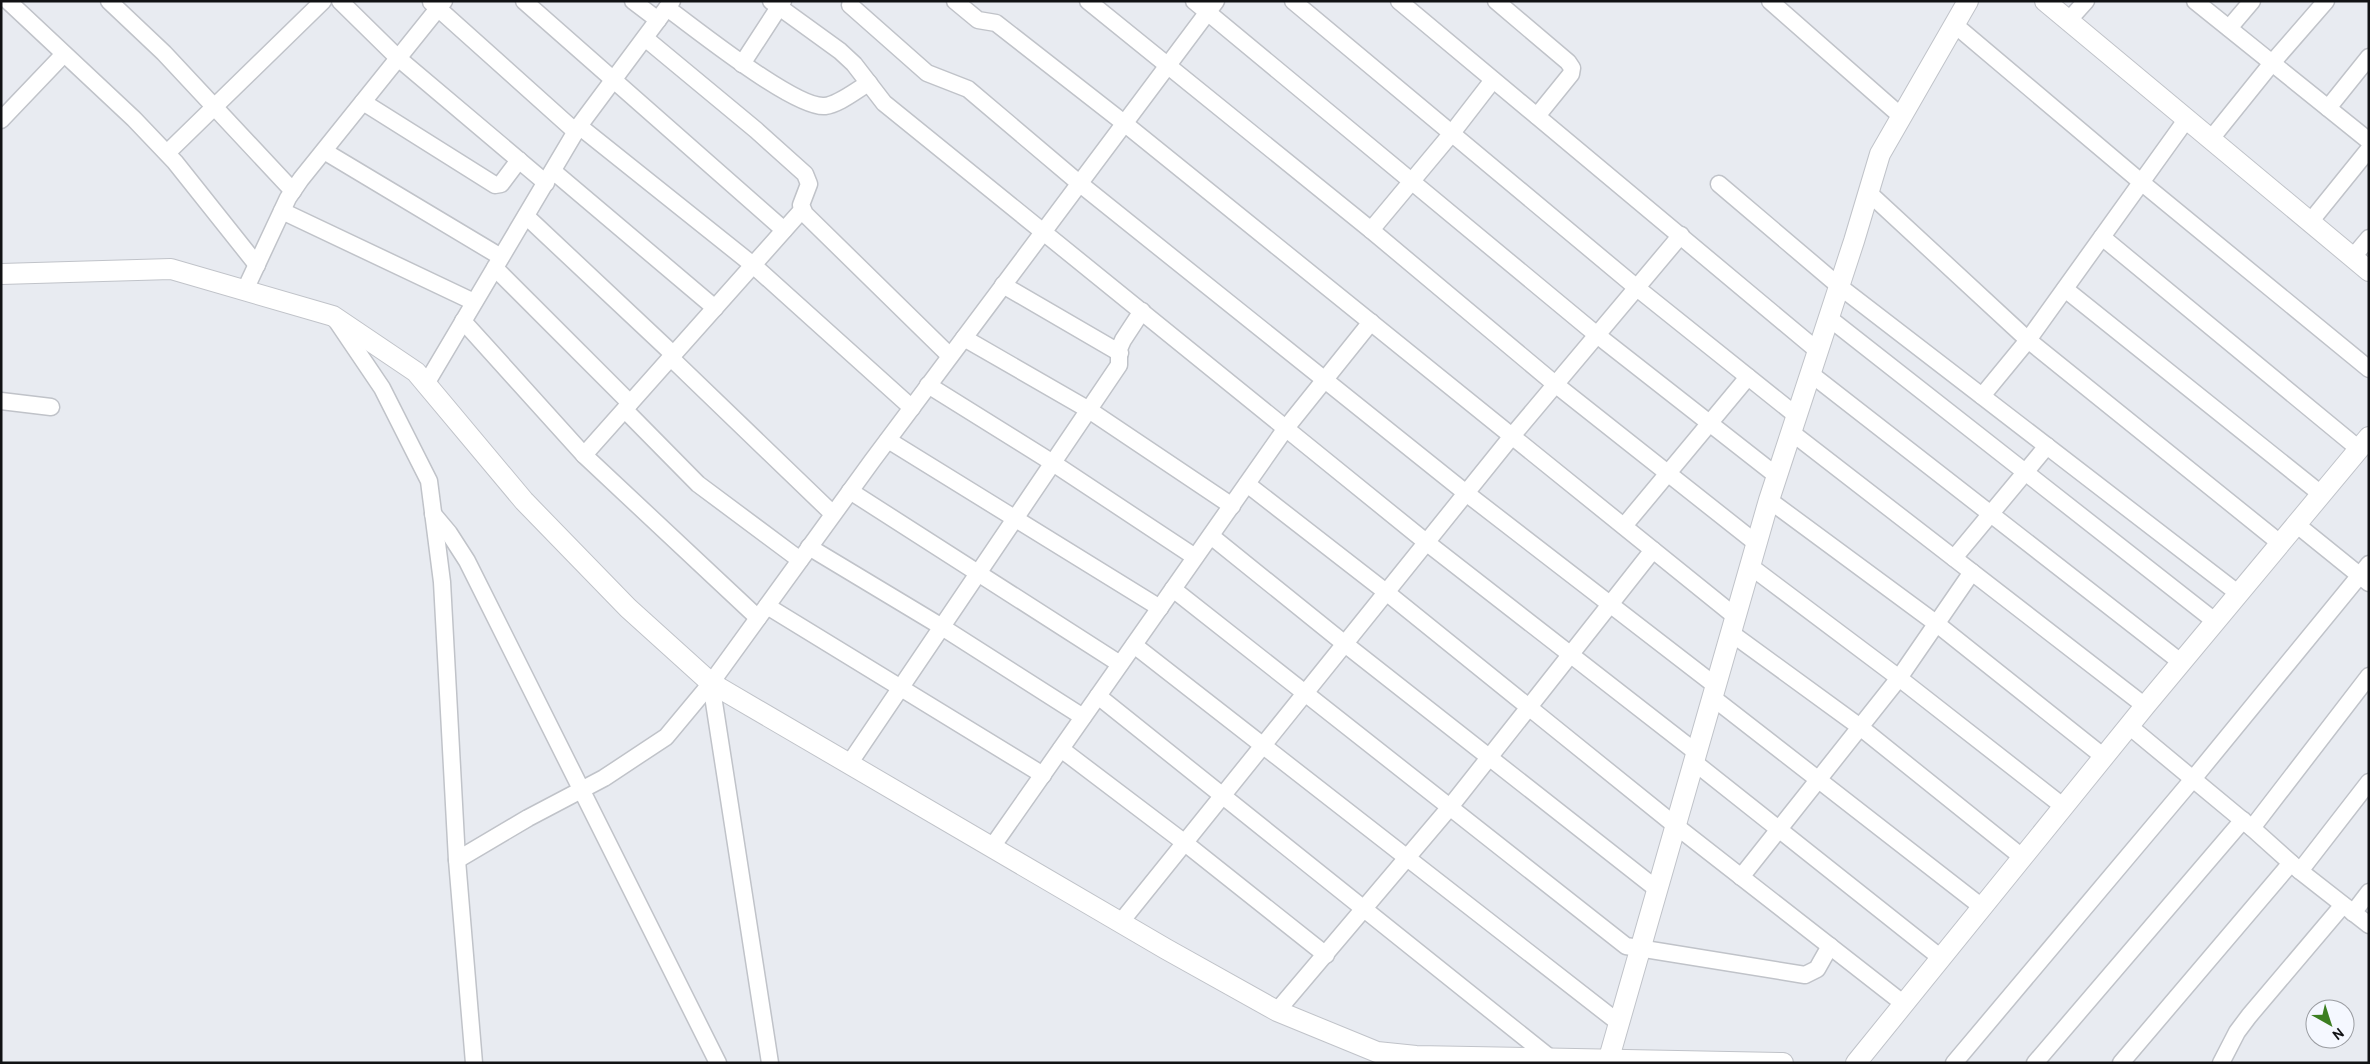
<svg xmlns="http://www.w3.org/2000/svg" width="2370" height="1064" viewBox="0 0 2370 1064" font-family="Overpass,sans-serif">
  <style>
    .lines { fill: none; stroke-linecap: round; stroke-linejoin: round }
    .minor-casing { stroke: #c0c3c9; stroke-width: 19 }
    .tertiary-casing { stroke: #c0c3c9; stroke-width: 22 }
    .minor { stroke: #fff; stroke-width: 16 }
    .tertiary { stroke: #fff; stroke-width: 20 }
  </style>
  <rect width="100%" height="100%" fill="#e8ebf1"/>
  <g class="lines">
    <defs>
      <g id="minor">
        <path d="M8 1 134 119 175 162 257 265"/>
        <path d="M109 1 164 53 293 191"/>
        <path d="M340 1 398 58 546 183"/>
        <path d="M524 1 784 230"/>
        <path d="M633 1 658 20"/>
        <path d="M771 1 840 51 854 64 884 103 1426 542 1697 753"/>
        <path d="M955 1 978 20 996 23 1124 123 1736 617"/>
        <path d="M1088 1 1371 230 1555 384 1756 543"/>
        <path d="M1194 1 1597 335 1777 476"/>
        <path d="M1293 1 1637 288 1797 416"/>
        <path d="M1399 1 1818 351"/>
        <path d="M1496 1 1568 62 1572 68 1571 74 1537 116"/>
        <path d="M1770 1 1902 117"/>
        <path d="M2195 1 2369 141"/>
        <path d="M431 2 576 132"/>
        <path d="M850 5 927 73 968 89 1079 183 1466 493 1716 686"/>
        <path d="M667 8C695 28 795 109 825 106 840 104 856 90 869 83"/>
        <path d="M2068 21 2086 1"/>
        <path d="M1955 25 2141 182 2369 369"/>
        <path d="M2229 28 2252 1"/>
        <path d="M645 38 756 130 805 174 809 184 801 205 805 214 950 356"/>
        <path d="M742 64 783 1"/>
        <path d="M363 102 495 185 501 184 519 160"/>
        <path d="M2328 108 2369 57"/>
        <path d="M1 120 64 54"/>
        <path d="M579 126 753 265 912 408"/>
        <path d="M2210 140 2272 63 2326 1"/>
        <path d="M324 151 501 257"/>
        <path d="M167 153 323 1"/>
        <path d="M553 171 715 308"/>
        <path d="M1719 184 1839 286 2239 594"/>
        <path d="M1869 193 2028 340 2280 543"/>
        <path d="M282 211 474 302"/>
        <path d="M526 216 674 355"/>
        <path d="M2310 222 2369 149"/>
        <path d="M1371 230 1452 133 1493 80"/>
        <path d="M2102 237 2359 449"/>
        <path d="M2353 257 2369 238"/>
        <path d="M495 268 630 403"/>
        <path d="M1003 285 1120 353"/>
        <path d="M2065 289 2321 494"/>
        <path d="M245 290 288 198 301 179 444 1"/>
        <path d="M1829 318 2216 622"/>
        <path d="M336 320 382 388 429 481 442 582 457 860 474 1063"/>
        <path d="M463 321 584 455 758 618"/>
        <path d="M964 338 1089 410 1232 506"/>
        <path d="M671 358 833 514"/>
        <path d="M1811 374 2182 663"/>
        <path d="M426 384 579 126 672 1"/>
        <path d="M928 385 1053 463 1195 557"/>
        <path d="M1982 396 2028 340 2186 120"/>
        <path d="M1 401 51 407"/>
        <path d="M625 410 698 484 800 560"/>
        <path d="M1791 432 2145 706"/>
        <path d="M888 440 1160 608"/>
        <path d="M584 455 802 210"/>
        <path d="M1247 484 1386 592 1676 826 1904 1004"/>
        <path d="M850 491 1120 664"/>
        <path d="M1769 500 1937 624 2104 757"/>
        <path d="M433 514 449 533 467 561 718 1063"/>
        <path d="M2296 524 2369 583"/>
        <path d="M1624 526 1748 377"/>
        <path d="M1211 536 1345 644 1658 890"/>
        <path d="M809 547 942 627 1083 717"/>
        <path d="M1954 558 2047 446"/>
        <path d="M1750 566 1899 678 2064 807"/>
        <path d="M1173 589 1626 946 1805 975 1817 969 1830 946"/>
        <path d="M767 606 1043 775"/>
        <path d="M1731 633 1860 727 2022 857"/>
        <path d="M1134 645 1619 1023"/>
        <path d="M711 683 770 1063"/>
        <path d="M1098 696 1549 1057"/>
        <path d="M1712 697 1982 907"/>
        <path d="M2129 726 2252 828 2300 871 2369 925"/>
        <path d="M1061 749 1185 843 1326 955"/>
        <path d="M1694 762 1941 958"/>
        <path d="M849 764 1119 365V349L1123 340 1142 311"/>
        <path d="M2252 828 2369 676"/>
        <path d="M992 847 1286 428 1371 322"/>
        <path d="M457 860 528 818 604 778 666 737 711 683 872 461 1216 1"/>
        <path d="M2300 871 2369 782"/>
        <path d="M1741 877 1899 678 1972 572"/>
        <path d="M2353 913 2369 892"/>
        <path d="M1120 923 1512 436 1681 235"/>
        <path d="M1277 1011 1450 807 1653 550"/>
        <path d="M1954 1063 2193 779 2369 564"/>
        <path d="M2035 1063 2243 820"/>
        <path d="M2121 1063 2291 863"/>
        <path d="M2221 1063 2237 1032 2249 1016 2343 905"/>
      </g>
      <g id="tertiary">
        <path d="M2045 1 2369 271"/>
        <path d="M1 274 171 269 333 316 416 372 524 501 628 608 711 683 1166 949 1277 1011 1377 1052 1416 1056 1783 1063"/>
        <path d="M1609 1058 1769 500 1854 241 1880 154 1968 1"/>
        <path d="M1856 1063 2145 706 2369 437"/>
      </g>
    </defs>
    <!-- minor casing -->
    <use href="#minor" class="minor-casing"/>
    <!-- tertiary casing -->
    <use href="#tertiary" class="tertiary-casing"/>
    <!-- minor -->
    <use href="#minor" class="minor"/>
    <!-- tertiary -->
    <use href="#tertiary" class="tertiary"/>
  </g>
  <!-- border -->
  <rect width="2370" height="1064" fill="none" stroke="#111214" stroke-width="5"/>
  <!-- north arrow -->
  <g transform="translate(2330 1024) rotate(141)"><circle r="24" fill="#f5f8ff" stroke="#9a9ca1"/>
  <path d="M0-4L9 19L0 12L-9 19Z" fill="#3b7e20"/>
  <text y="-8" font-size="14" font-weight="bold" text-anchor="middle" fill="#111214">N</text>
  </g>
</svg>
